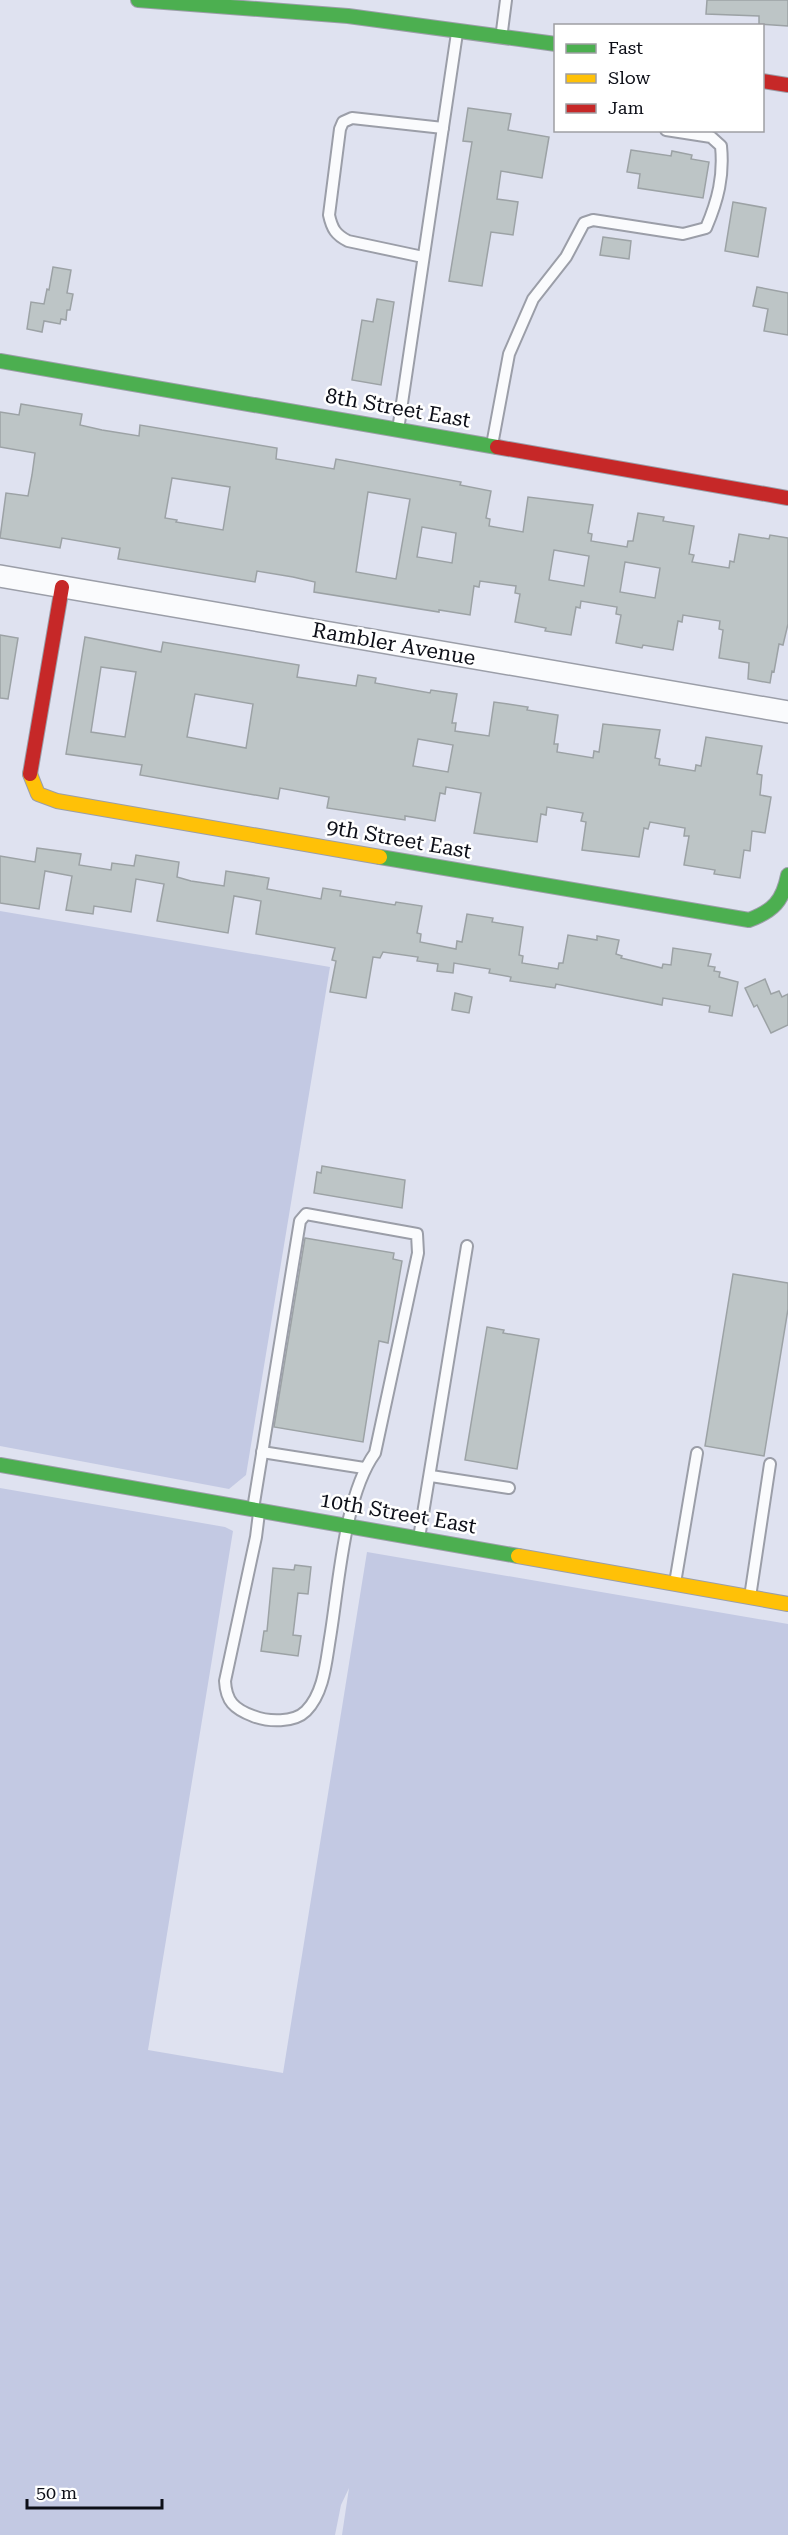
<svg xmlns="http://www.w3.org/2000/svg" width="788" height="2535" viewBox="0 0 788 2535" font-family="'Roboto Serif',serif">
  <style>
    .green { fill: #c3c9e3 }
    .building { fill: #bdc5c6; stroke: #9ca2a5; stroke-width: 1.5; fill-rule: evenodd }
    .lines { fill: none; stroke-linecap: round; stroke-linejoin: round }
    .lane-casing { stroke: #9b9ea8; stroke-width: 14 }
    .street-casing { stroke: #9b9ea8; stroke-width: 24 }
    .fast-casing { stroke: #9b9ea8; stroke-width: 16 }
    .slow-casing { stroke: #9b9ea8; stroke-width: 16 }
    .jam-casing { stroke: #9b9ea8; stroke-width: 16 }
    .lane { stroke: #fafbfd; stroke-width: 10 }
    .street { stroke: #fafbfd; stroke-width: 21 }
    .fast { stroke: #4caf50; stroke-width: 14 }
    .slow { stroke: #ffc107; stroke-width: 14 }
    .jam { stroke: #c62828; stroke-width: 14 }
    .labels { text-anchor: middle; stroke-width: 5; stroke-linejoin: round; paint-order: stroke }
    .street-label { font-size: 21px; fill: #0d0f18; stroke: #fff }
  </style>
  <rect width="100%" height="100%" fill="#dfe2f0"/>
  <!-- green -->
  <g class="green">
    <path d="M0 911 330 967 246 1475 229 1489 0 1446Z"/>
    <path d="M0 1488 225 1527 233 1531 148 2050 283 2073 367 1552 788 1624V2535H342L349 2488 341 2505 335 2535H0Z"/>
  </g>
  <!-- building -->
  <g class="building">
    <path d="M707 0H788V26L759 24V16L706 14Z"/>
    <path d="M468 108 511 114 508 130 549 137 542 178 501 171 497 199 518 202 513 235 491 232 482 286 449 281 472 142 463 141Z"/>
    <path d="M631 150 671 156 672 151 692 155 691 159 709 162 703 198 638 188 640 174 627 172Z"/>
    <path d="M733 202 766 208 758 257 725 251Z"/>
    <path d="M603 237 631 241 629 259 600 255Z"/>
    <path d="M53 267 71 270 67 293 73 294 70 310H67L66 320 61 319 60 324 44 321 42 332 27 329 31 302 44 304 47 289 49 290Z"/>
    <path d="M757 287 788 293V335L764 331 768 309 753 306Z"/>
    <path d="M377 299 394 302 381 385 352 380 362 320 373 322Z"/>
    <path d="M21 404 82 414 80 425 102 430 139 436 140 425 277 448 276 459 334 469 336 459 461 482 460 485 491 491 486 518 490 519 489 526 523 532 528 497 593 505 588 533 592 534 591 541 627 547 628 541H633L638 513 664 517 663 521 694 526 689 554 694 555 692 562 729 568 730 561 734 562 739 534 769 539 770 535 788 538V624L783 645 779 644 774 672 772 671 770 683 748 679 749 663 719 658 723 630 719 629 720 621 683 615 682 622 678 621 673 650 643 645 642 648 616 643 621 615 616 614 617 607 581 601 580 608 576 607 571 635 545 631 546 628 515 622 520 594 515 593 516 586 480 581 479 587 474 586 470 615 439 610V612L314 592 315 582 293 577 257 571 255 582 118 559 120 548 62 538 60 548 0 538 6 493 28 496 32 475 35 453 0 447V412L19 415ZM172 478 230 487 223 530 176 522 177 520 165 518ZM368 492 410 499 396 579 356 572ZM422 527 456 533 452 563 417 557ZM554 550 589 556 584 586 549 580ZM625 562 660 568 655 598 620 592Z"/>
    <path d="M0 635 18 638 8 699 0 698Z"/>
    <path d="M85 637 161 652 163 642 299 665 297 677 356 686 358 675 376 678 375 683 430 693 431 690 457 694 452 723H456L455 731 489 736 494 702 528 707 527 710 558 715 554 744H558L557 752 593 758 594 751 599 752 603 724 660 730 655 758 660 759 659 765 695 771 696 765 701 766 706 737 762 746 757 774 762 775 760 795 771 797 765 833 752 831 750 851 744 850 740 878 714 874 715 870 684 865 689 836H684L685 828 650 822 648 829 644 828 639 857 582 850 586 822 581 821 583 813 547 807 546 815 541 814 537 842 474 833 481 793 446 787 445 794 440 793 435 821 405 816V820L327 808 329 797 280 788 278 799 140 775 142 765 66 754ZM101 667 136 672 125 737 91 732ZM195 694 253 704 246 748 187 737ZM418 739 453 745 448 772 413 766Z"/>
    <path d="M37 848 81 854 79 865 111 870 112 863 134 866 136 855 179 862 177 877 191 881 224 886 226 871 269 878 267 889 321 899 323 888 341 891 340 896 395 905 396 902 422 906 417 933 421 934 420 942 456 949 457 941 462 942 467 914 493 918 492 922 523 927 519 955 523 956 522 963 558 969 559 963H563L568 935 597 940V936L619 940 616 954 622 956 621 958 662 968 663 964 671 965 673 948 711 954 708 966 715 967 714 971 720 972 719 977 738 982 732 1016 709 1012 710 1006 663 998 662 1005 556 984 555 988 510 981 511 977 489 973 490 969 454 963 453 973 437 971 438 964 417 961 418 957 383 952 380 958 373 957 366 998 330 992 336 961 332 960 335 948 256 934 261 901 234 896 228 933 157 921 164 884 136 879 131 912 94 906 93 914 66 910 72 876 45 871 39 909 0 903V856L35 862Z"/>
    <path d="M765 979 771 994 779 991 782 997 788 994V1025L771 1033 757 1005 754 1007 745 988Z"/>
    <path d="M455 993 472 997 469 1013 452 1010Z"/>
    <path d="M322 1166 405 1180 402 1208 314 1193 317 1172 321 1173Z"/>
    <path d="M305 1238 394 1253 393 1259 402 1261 388 1343 379 1341 363 1442 274 1427Z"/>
    <path d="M733 1274 788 1283V1309L764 1456 705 1446Z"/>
    <path d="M487 1327 504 1330 503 1333 539 1339 517 1469 465 1460Z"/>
    <path d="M295 1565 311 1567 308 1594 298 1593 293 1635 301 1636 298 1656 261 1651 264 1631H267L273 1568 294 1570Z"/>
  </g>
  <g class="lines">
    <defs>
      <g id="lane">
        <path d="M502 31 506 0"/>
        <path d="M423 257 348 241C336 235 332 229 329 215L340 129 343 122 352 118 443 128"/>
        <path d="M398 430 457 33"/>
        <path d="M492 445 509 354 533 299 566 257 584 223 593 220 683 234 706 228C718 200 724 176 721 146L711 137 666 130"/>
        <path d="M262 1452 364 1468"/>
        <path d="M431 1476 509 1488"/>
        <path d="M253 1509 300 1221 306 1214 417 1234 418 1253 375 1453C344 1496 339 1584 330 1638 326 1662 324 1693 306 1711 294 1723 268 1722 253 1716 234 1709 226 1701 225 1681L256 1537 259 1513"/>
        <path d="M419 1538 467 1246"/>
        <path d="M675 1583 697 1453"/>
        <path d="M750 1597 770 1464"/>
      </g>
      <path id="street" d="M0 576 788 712"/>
      <g id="fast">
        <path d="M138 0 348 16 556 44"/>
        <path d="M0 361 497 447"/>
        <path d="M380 857 749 920C773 911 783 901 788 875"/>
        <path d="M0 1465 518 1556"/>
      </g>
      <g id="slow">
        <path d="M30 774 38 794 57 801 380 857"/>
        <path d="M518 1556 788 1604"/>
      </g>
      <g id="jam">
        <path d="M762 81 788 85"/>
        <path d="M497 447 788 498"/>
        <path d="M30 774 62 587"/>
      </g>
    </defs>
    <!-- lane casing -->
    <use href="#lane" class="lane-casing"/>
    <!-- street casing -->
    <use href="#street" class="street-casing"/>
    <!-- fast casing -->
    <use href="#fast" class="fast-casing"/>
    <!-- slow casing -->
    <use href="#slow" class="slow-casing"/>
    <!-- jam casing -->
    <use href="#jam" class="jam-casing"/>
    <!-- lane -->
    <use href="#lane" class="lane"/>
    <!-- street -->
    <use href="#street" class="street"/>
    <!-- fast -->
    <use href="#fast" class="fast"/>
    <!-- slow -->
    <use href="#slow" class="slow"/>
    <!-- jam -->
    <use href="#jam" class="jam"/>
  </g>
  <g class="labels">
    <!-- street labels -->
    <g class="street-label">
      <text transform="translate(398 408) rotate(10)" y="7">8th Street East</text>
      <text transform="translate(394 644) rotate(10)" y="7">Rambler Avenue</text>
      <text transform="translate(399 839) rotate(10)" y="7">9th Street East</text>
      <text transform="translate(398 1513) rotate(10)" y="7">10th Street East</text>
    </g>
  </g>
  <!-- legend -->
  <rect x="554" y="24" width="210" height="108" fill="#ffffff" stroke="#9e9fa3" stroke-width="1.5"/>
  <rect x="566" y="44" width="30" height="9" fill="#4caf50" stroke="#9e9fa3" stroke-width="1.5"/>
  <text x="608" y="54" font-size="18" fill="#0d0f18">Fast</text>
  <rect x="566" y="74" width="30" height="9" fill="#ffc107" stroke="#9e9fa3" stroke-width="1.5"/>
  <text x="608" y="84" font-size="18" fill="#0d0f18">Slow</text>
  <rect x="566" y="104" width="30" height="9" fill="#c62828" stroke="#9e9fa3" stroke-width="1.5"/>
  <text x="608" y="114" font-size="18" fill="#0d0f18">Jam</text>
  <!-- scale -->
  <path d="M27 2499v9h135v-9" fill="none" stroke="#0d0f18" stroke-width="3"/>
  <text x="36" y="2499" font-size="18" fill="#0d0f18" stroke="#ffffff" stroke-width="4.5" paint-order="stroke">50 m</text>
</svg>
